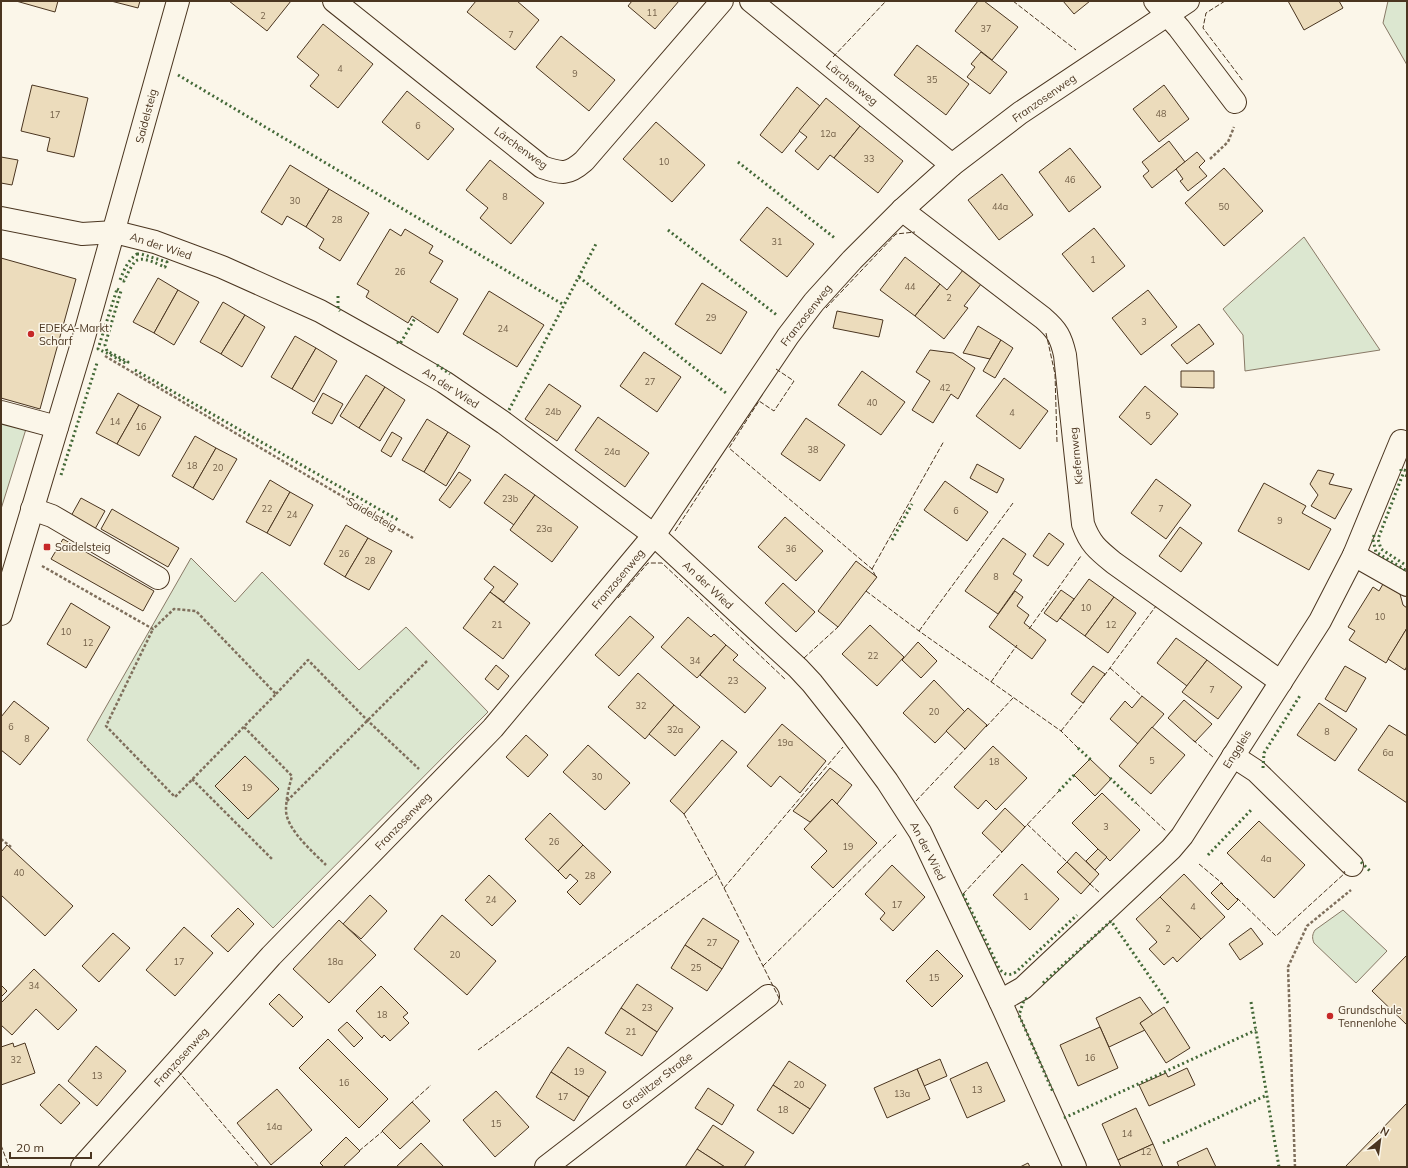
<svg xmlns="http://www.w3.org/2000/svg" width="1408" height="1168" viewBox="0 0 1408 1168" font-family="Mulish,sans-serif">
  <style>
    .green { fill: #dce7d0; stroke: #887966 }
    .building { fill: #ecdcbc; stroke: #4a3520 }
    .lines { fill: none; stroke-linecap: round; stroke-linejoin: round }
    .minor-casing { stroke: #4a3520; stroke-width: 24 }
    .path { stroke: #7f6f5c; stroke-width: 2.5; stroke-dasharray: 3 2; stroke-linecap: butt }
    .minor { stroke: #fbf6e9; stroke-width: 22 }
    .hedge { stroke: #436837; stroke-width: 3; stroke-dasharray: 2 3; stroke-linecap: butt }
    .fence { stroke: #4a3520; stroke-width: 1; stroke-dasharray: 5 2; stroke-linecap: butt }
    .poi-dot { fill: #c62828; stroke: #fbf6e9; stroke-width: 1.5 }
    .labels { text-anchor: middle; stroke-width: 3; stroke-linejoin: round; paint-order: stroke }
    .number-label { font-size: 9px; fill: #725f47 }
    .street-label { font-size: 11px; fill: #4a3520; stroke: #fbf6e9 }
    .poi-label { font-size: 11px; fill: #4a3520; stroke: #fbf6e9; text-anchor: start }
  </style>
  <rect width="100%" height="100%" fill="#fbf6e9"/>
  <!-- green -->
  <g class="green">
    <path d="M1388 1H1407V65L1383 23Z"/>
    <path d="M1304 237 1380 350 1245 371 1243 335 1223 309Z"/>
    <path d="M1 422 26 429 1 509Z"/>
    <path d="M191 558 235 602 262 572 359 670 406 627 488 712 273 928 87 740Z"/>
    <path d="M1343 910 1387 951 1356 983 1314 943C1312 938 1312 935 1315 930Z"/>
  </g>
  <!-- building -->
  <g class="building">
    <path d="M16 1H58L55 12Z"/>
    <path d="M111 1H140L138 8Z"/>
    <path d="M229 1H291L267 31Z"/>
    <path d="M476 1H517L539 20 515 50 467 12Z"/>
    <path d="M632 1H679L655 29 628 6Z"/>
    <path d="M978 1H984L1018 27 992 60 955 31Z"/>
    <path d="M1063 1H1090L1074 14Z"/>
    <path d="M1288 1H1339L1343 8 1304 30Z"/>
    <path d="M323 24 373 64 338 108 310 86 319 75 297 57Z"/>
    <path d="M561 36 615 80 589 111 536 67Z"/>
    <path d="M917 45 969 84 946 115 894 75Z"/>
    <path d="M981 52 1007 72 990 94 967 77 975 67 971 64Z"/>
    <path d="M32 85 88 98 74 157 47 151 50 138 21 131Z"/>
    <path d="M1164 85 1189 119 1159 142 1133 109Z"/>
    <path d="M797 87 820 106 782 153 760 135Z"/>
    <path d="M407 91 454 129 428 160 382 122Z"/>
    <path d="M826 98 860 126 834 158 830 155 818 170 795 151 807 137 799 131Z"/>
    <path d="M656 122 705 165 672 202 623 159Z"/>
    <path d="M860 126 903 161 878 193 834 158Z"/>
    <path d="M1169 141 1185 162 1152 188 1143 176 1149 171 1142 162Z"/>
    <path d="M1070 148 1101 187 1069 212 1039 172Z"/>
    <path d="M1197 152 1205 161 1199 167 1207 176 1188 191 1180 181 1183 179 1176 169Z"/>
    <path d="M1 157 18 160 12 185 1 183Z"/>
    <path d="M490 160 544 203 511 244 480 218 488 208 466 190Z"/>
    <path d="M290 165 329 189 306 227 287 216 282 225 261 212Z"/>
    <path d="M1224 168 1263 211 1224 246 1185 203Z"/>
    <path d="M1002 174 1033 215 999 240 968 200Z"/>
    <path d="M329 189 369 213 340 261 319 248 324 239 306 227Z"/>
    <path d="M767 207 814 244 787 277 740 240Z"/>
    <path d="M1094 228 1125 266 1093 292 1062 254Z"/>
    <path d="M390 229 401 236 405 229 433 246 429 253 443 261 430 282 458 299 438 333 412 316 408 323 366 297 369 291 357 284Z"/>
    <path d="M905 257 940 284 915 316 880 290Z"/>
    <path d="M1 258 76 279 40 409 1 398Z"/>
    <path d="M963 270 981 284 964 306 968 308 944 339 915 316 940 284 947 290Z"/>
    <path d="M158 278 178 290 154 333 133 322Z"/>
    <path d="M702 283 747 312 721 354 675 324Z"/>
    <path d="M178 290 199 302 174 345 154 333Z"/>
    <path d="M1148 290 1177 327 1141 355 1112 318Z"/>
    <path d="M489 291 544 325 517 367 463 334Z"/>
    <path d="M223 302 245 315 221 354 200 342Z"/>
    <path d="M837 311 883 320 879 337 833 328Z"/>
    <path d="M245 315 265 327 242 367 221 354Z"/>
    <path d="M1199 324 1214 344 1187 364 1171 345Z"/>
    <path d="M978 326 1001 340 990 359 963 353Z"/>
    <path d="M295 336 316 348 292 389 271 377Z"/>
    <path d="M1001 340 1013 348 995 378 983 371Z"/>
    <path d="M316 348 337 361 314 402 292 389Z"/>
    <path d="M930 350 953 353 975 368 958 399 951 394 933 423 912 410 930 381 916 372Z"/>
    <path d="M644 352 681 377 657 412 620 386Z"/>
    <path d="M862 371 905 402 881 435 838 405Z"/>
    <path d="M1181 371H1214V388L1181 387Z"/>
    <path d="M366 375 385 387 359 428 340 416Z"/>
    <path d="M1004 378 1048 411 1020 449 976 416Z"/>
    <path d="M549 384 581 406 557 441 525 419Z"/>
    <path d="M1145 386 1178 414 1151 445 1119 417Z"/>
    <path d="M385 387 405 400 380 441 359 428Z"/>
    <path d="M118 393 139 405 117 444 96 433Z"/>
    <path d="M323 393 343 404 332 424 312 413Z"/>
    <path d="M139 405 161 417 139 456 117 444Z"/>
    <path d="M598 417 649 453 625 487 575 450Z"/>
    <path d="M806 418 845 445 820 481 781 454Z"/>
    <path d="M427 419 448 432 424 472 402 460Z"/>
    <path d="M392 432 402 438 391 457 381 451Z"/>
    <path d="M448 432 470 446 446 486 424 472Z"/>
    <path d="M195 436 216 448 193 488 172 476Z"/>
    <path d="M216 448 237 459 213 500 193 488Z"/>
    <path d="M977 464 1004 479 997 493 970 478Z"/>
    <path d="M1318 470 1334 474 1329 484 1352 489 1335 519 1311 506 1318 495 1310 484Z"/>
    <path d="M459 472 471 480 450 508 439 500Z"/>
    <path d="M505 474 535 495 514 525 484 503Z"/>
    <path d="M1156 479 1191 505 1166 539 1131 513Z"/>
    <path d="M270 480 290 492 267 533 246 522Z"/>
    <path d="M945 481 988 512 967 541 924 510Z"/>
    <path d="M1264 483 1306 506 1302 513 1331 529 1309 570 1238 531Z"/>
    <path d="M290 492 313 505 290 546 267 533Z"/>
    <path d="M535 495 578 527 552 562 510 530Z"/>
    <path d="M81 498 105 511 95 529 71 516Z"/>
    <path d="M112 509 179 548 168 567 101 529Z"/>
    <path d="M785 517 823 551 796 581 758 547Z"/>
    <path d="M346 525 368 538 345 577 324 564Z"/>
    <path d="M1180 527 1202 543 1181 572 1159 556Z"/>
    <path d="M1049 533 1064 544 1048 566 1033 556Z"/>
    <path d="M368 538 392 551 369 590 345 577Z"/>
    <path d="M1003 538 1026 554 1013 574 1022 580 998 614 965 591Z"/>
    <path d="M63 539 154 591 143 611 51 559Z"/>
    <path d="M856 561 877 577 838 627 818 611Z"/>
    <path d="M494 566 518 584 504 602 490 592 494 587 484 579Z"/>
    <path d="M1089 579 1114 597 1085 636 1060 618Z"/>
    <path d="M783 583 815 612 796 632 765 603Z"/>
    <path d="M1383 584 1400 594 1403 605 1407 608V628L1386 663 1349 640 1355 631 1348 627 1373 587 1379 591Z"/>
    <path d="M1061 590 1074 599 1057 622 1044 613Z"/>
    <path d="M1015 591 1023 597 1017 606 1029 615 1024 623 1046 640 1032 659 989 627Z"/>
    <path d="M490 592 530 623 503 659 463 628Z"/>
    <path d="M1114 597 1136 613 1108 653 1085 636Z"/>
    <path d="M71 603 110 627 86 668 47 644Z"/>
    <path d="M630 616 654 637 619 676 595 655Z"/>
    <path d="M688 617 711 637 714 634 726 645 697 678 661 647Z"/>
    <path d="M870 625 904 657 877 686 842 654Z"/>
    <path d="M1407 628V666L1405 670 1388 659Z"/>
    <path d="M1176 638 1207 660 1187 686 1157 663Z"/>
    <path d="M918 642 937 661 921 678 902 660Z"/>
    <path d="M726 645 738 655 733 660 766 688 745 713 700 675Z"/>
    <path d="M1207 660 1242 687 1218 719 1182 692Z"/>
    <path d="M496 665 509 676 498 690 485 679Z"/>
    <path d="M1093 666 1105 674 1083 703 1071 694Z"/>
    <path d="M1345 666 1366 678 1346 712 1325 699Z"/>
    <path d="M638 673 674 705 645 739 608 707Z"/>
    <path d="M934 680 965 712 935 743 903 713Z"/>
    <path d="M1142 696 1164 714 1138 744 1110 719 1125 701 1132 708Z"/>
    <path d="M1184 700 1212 724 1195 742 1168 718Z"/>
    <path d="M14 701 49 728 20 765 1 750V717Z"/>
    <path d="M1319 703 1357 729 1335 761 1297 735Z"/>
    <path d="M674 705 700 727 675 756 649 734Z"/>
    <path d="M968 708 987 725 965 749 946 731Z"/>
    <path d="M782 724 826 761 800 793 780 776 771 787 747 766Z"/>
    <path d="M1389 725 1407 736V803L1358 770Z"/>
    <path d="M1152 727 1185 755 1151 794 1119 766Z"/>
    <path d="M526 735 548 755 528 777 506 757Z"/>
    <path d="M722 740 737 752 684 814 670 801Z"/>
    <path d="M588 745 630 783 605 810 563 772Z"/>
    <path d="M993 746 1027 778 996 810 986 800 978 809 954 787Z"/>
    <path d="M245 756 279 789 248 819 215 786Z"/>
    <path d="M1090 759 1111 779 1095 796 1074 775Z"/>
    <path d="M830 768 852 785 837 804 832 799 810 822 793 811Z"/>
    <path d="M1102 793 1140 830 1110 861 1072 823Z"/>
    <path d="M832 799 877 843 833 888 811 867 827 851 804 829Z"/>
    <path d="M1005 808 1025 827 1002 852 982 833Z"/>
    <path d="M550 813 583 845 558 871 525 839Z"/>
    <path d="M1259 821 1305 865 1274 898 1227 853Z"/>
    <path d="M7 845 73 906 45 936 1 895V852Z"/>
    <path d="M583 845 611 872 580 905 567 892 578 881 570 874 566 879 558 871Z"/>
    <path d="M1098 849 1107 857 1095 870 1086 861Z"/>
    <path d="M1076 852 1099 874 1090 884 1067 862Z"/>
    <path d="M1067 862 1090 884 1081 894 1057 872Z"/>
    <path d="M1022 864 1059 899 1030 930 993 895Z"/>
    <path d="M892 865 925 897 893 931 880 919 885 913 865 894Z"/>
    <path d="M1184 874 1225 917 1201 939 1160 897Z"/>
    <path d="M489 875 516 901 492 926 465 900Z"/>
    <path d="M1221 883 1238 900 1228 910 1211 893Z"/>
    <path d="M370 895 387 911 361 939 343 924Z"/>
    <path d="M1160 897 1201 939 1177 962 1173 957 1164 965 1149 949 1157 942 1136 919Z"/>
    <path d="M238 908 254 924 228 952 211 936Z"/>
    <path d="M442 915 496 961 467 995 414 949Z"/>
    <path d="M703 918 739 941 722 969 685 945Z"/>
    <path d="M339 920 376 955 329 1003 293 969Z"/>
    <path d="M184 927 213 953 175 996 146 970Z"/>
    <path d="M1251 928 1263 944 1240 960 1229 944Z"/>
    <path d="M113 933 130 948 99 982 82 966Z"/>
    <path d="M685 945 722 969 707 991 671 968Z"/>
    <path d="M937 950 963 976 932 1007 906 981Z"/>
    <path d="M1407 955V1025L1372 991Z"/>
    <path d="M34 969 77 1010 58 1030 36 1009 12 1035 1 1025V1003Z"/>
    <path d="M637 984 673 1008 657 1032 621 1008Z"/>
    <path d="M1 985 7 991 1 997Z"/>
    <path d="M381 986 408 1013 403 1017 409 1023 390 1041 384 1035 382 1038 356 1011Z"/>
    <path d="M279 994 303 1017 293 1027 269 1004Z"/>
    <path d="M1140 997 1153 1015 1140 1023 1145 1030 1109 1047 1096 1018Z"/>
    <path d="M1164 1007 1190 1048 1166 1063 1140 1023Z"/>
    <path d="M621 1008 657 1032 642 1056 605 1033Z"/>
    <path d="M347 1022 363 1038 354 1047 338 1030Z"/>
    <path d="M1100 1027 1118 1068 1078 1086 1060 1045Z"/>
    <path d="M328 1039 388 1099 359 1128 299 1068Z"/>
    <path d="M13 1043 14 1047 25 1043 35 1073 1 1085V1047Z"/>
    <path d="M96 1046 126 1071 97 1106 68 1081Z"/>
    <path d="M568 1047 606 1072 589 1097 551 1072Z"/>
    <path d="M940 1059 947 1076 924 1086 917 1069Z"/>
    <path d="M789 1061 826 1085 810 1109 773 1085Z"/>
    <path d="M987 1062 1005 1101 967 1118 950 1079Z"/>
    <path d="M1187 1068 1195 1085 1149 1106 1139 1085 1166 1073 1168 1077Z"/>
    <path d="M917 1069 930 1099 887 1118 874 1088Z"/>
    <path d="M551 1072 589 1097 574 1121 536 1097Z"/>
    <path d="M59 1084 80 1103 61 1124 40 1105Z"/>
    <path d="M773 1085 810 1109 793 1134 757 1110Z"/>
    <path d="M708 1088 734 1105 722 1125 695 1108Z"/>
    <path d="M277 1089 312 1130 271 1165 237 1123Z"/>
    <path d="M496 1091 529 1127 495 1157 463 1120Z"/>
    <path d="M412 1102 430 1121 400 1149 382 1131Z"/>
    <path d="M1407 1103V1167H1345Z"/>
    <path d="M1136 1108 1153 1144 1118 1160 1102 1124Z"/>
    <path d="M713 1125 754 1152 744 1167H725L697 1149Z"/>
    <path d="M346 1137 360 1151 343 1167H324L320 1163Z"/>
    <path d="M421 1143 444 1167H396Z"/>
    <path d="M1153 1144 1163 1167H1121L1118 1160Z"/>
    <path d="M1207 1148 1216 1167H1179L1177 1162Z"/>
    <path d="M697 1149 725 1167H685Z"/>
    <path d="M1028 1163 1030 1167H1020Z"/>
  </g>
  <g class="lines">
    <defs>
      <g id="minor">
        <path d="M334 1 542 167C562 174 568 175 584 161L722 1"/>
        <path d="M751 1 952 165"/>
        <path d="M1155 1 1179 28 1235 102"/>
        <path d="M902 210 1043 318C1057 330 1061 337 1065 355L1083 524C1090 544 1098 550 1114 563L1281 682"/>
        <path d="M1 218 82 234 115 232 155 242 222 267 320 311 386 348 444 382 504 423 654 535 798 668 812 683 850 731 887 781 920 832 1000 1001 1075 1167"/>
        <path d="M1 412 57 427"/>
        <path d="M32 509 52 516 158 578"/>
        <path d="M1354 555 1407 585"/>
        <path d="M1 614 82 344 178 1"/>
        <path d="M1233 756 1256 771 1352 865"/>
        <path d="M1000 1001 1023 988 1171 849 1182 836 1320 621 1354 555 1401 441"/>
        <path d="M82 1167 271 956 493 728 654 535 788 336 814 302 852 260 902 210 952 165 1020 113 1188 1"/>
        <path d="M546 1167 768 996"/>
      </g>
    </defs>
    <!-- minor casing -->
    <use href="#minor" class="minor-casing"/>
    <!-- path -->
    <g class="path">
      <path d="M1210 159 1228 142 1234 127"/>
      <path d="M105 356 413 538"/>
      <path d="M42 566 153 629 174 609 196 611 276 694 175 797 106 726 153 629"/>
      <path d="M276 694 308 660 367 720 419 769"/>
      <path d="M244 727 292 776C289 787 286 799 286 810 286 829 313 852 326 865"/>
      <path d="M192 779 273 860"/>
      <path d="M287 801 427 661"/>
      <path d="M1 839 11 847"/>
      <path d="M1295 1167 1288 967 1307 926 1351 890"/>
    </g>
    <!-- minor -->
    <use href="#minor" class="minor"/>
    <!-- hedge -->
    <g class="hedge">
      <path d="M178 75 564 305"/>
      <path d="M738 162 836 239"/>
      <path d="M668 230 778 316"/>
      <path d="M137 254H141L167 262 165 267C157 264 140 254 134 263 130 268 127 275 124 281L120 280C124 270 128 260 137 254Z"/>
      <path d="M579 277 726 393"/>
      <path d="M117 289 121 291 105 345 107 351 128 362 127 364 109 354 98 349Z"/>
      <path d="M338 296V309L340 311"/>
      <path d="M397 342 400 344 415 318"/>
      <path d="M437 365 450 374"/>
      <path d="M135 370 398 520"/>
      <path d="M509 410 597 242"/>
      <path d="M1401 471V469L1407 471"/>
      <path d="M61 475 97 363"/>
      <path d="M1407 476 1403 474 1378 539 1381 549 1407 566"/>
      <path d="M1374 535 1373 540 1376 552 1407 571"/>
      <path d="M892 540 912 504"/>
      <path d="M1078 748 1091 760"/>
      <path d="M1263 768 1264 753 1301 694"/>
      <path d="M1110 778 1136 803"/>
      <path d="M1059 791 1075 774"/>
      <path d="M1208 855 1252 809"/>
      <path d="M1361 862 1370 871"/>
      <path d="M963 894 998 966C1002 974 1008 977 1016 972L1077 915"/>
      <path d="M1043 983 1111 921 1168 1003"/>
      <path d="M1027 998 1024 1000 1019 1015 1053 1092"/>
      <path d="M1251 1002 1279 1167"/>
      <path d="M1064 1118 1256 1030"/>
      <path d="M1163 1143 1267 1095"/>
    </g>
    <!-- fence -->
    <g class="fence">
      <path d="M1013 1 1076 50"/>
      <path d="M1225 1 1206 13 1203 28 1243 81"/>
      <path d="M833 57 886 1"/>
      <path d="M826 308 896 234 915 232"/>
      <path d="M1046 333 1055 374 1057 442"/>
      <path d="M776 369 794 381 774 411 759 401 729 448 872 569 876 577"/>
      <path d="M675 531 716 468"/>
      <path d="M872 569 944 441"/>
      <path d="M866 591 919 631 1061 731 1078 748"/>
      <path d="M618 598 648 563H662L786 680"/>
      <path d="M1029 629 1081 556"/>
      <path d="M919 631 1013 503"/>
      <path d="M804 658 838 627"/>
      <path d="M1110 668 1143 697"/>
      <path d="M1104 676 1156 606"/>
      <path d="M991 682 1017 645"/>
      <path d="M986 727 1013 698"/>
      <path d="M1061 731 1085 701"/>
      <path d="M1193 740 1213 757"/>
      <path d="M916 801 967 747"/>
      <path d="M1136 803 1166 831"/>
      <path d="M684 814 717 874 783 1006"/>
      <path d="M1027 824 1067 862"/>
      <path d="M1023 829 1059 791"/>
      <path d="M1199 864 1223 884"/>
      <path d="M1090 884 1100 893"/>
      <path d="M724 888 843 747"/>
      <path d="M963 894 1003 851"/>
      <path d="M1237 898 1276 936 1345 873 1344 871"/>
      <path d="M763 966 897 834"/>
      <path d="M478 1050 717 874"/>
      <path d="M178 1071 259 1167"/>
      <path d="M410 1104 431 1085"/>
      <path d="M1 1145 9 1167"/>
      <path d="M359 1151 383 1131"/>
    </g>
  </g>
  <!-- markers -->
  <g class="poi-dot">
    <circle cx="31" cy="334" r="4"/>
    <rect x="43" y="543" width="8" height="8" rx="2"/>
    <circle cx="1330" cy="1016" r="4"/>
  </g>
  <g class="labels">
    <!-- number labels -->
    <g class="number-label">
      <text x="652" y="16">11</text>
      <text x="263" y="19">2</text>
      <text x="986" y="32">37</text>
      <text x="511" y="38">7</text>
      <text x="340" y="72">4</text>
      <text x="575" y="77">9</text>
      <text x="932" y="83">35</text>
      <text x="1161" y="117">48</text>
      <text x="55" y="118">17</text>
      <text x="418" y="129">6</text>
      <text x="828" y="137">12a</text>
      <text x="869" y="162">33</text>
      <text x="664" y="165">10</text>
      <text x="1070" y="183">46</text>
      <text x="505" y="200">8</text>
      <text x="295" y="204">30</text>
      <text x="1000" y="210">44a</text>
      <text x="1224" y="210">50</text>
      <text x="337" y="223">28</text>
      <text x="777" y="245">31</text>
      <text x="1093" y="263">1</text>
      <text x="400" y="275">26</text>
      <text x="910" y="290">44</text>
      <text x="949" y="301">2</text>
      <text x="711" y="321">29</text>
      <text x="1144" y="325">3</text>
      <text x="503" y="332">24</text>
      <text x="650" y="385">27</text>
      <text x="945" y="391">42</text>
      <text x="872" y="406">40</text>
      <text x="553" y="415">24b</text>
      <text x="1012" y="416">4</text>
      <text x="1148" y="419">5</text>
      <text x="115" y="425">14</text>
      <text x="141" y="430">16</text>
      <text x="813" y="453">38</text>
      <text x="612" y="455">24a</text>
      <text x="192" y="469">18</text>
      <text x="218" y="471">20</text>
      <text x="510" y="502">23b</text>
      <text x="267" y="512">22</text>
      <text x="1161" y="512">7</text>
      <text x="956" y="514">6</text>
      <text x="292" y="518">24</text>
      <text x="1280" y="524">9</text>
      <text x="544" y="532">23a</text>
      <text x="791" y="552">36</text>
      <text x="344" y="557">26</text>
      <text x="370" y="564">28</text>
      <text x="996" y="580">8</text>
      <text x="1086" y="611">10</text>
      <text x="1380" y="620">10</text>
      <text x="497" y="628">21</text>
      <text x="1111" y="628">12</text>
      <text x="66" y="635">10</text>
      <text x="88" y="646">12</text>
      <text x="873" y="659">22</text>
      <text x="695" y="664">34</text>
      <text x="733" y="684">23</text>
      <text x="1212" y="693">7</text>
      <text x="641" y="709">32</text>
      <text x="934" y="715">20</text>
      <text x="11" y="730">6</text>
      <text x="675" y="733">32a</text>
      <text x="1327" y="735">8</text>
      <text x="27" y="742">8</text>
      <text x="785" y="746">19a</text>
      <text x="1388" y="756">6a</text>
      <text x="1152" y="764">5</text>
      <text x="994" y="765">18</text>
      <text x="597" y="780">30</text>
      <text x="247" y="791">19</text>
      <text x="1106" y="830">3</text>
      <text x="554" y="845">26</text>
      <text x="848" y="850">19</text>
      <text x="1266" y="862">4a</text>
      <text x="19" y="876">40</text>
      <text x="590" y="879">28</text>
      <text x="1026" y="900">1</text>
      <text x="491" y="903">24</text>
      <text x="897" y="908">17</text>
      <text x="1193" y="910">4</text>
      <text x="1168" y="932">2</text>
      <text x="712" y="946">27</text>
      <text x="455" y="958">20</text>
      <text x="179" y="965">17</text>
      <text x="335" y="965">18a</text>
      <text x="696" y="971">25</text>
      <text x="934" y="981">15</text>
      <text x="34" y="989">34</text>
      <text x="647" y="1011">23</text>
      <text x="382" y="1018">18</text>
      <text x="631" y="1035">21</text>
      <text x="1090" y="1061">16</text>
      <text x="16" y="1063">32</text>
      <text x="579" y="1075">19</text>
      <text x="97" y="1079">13</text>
      <text x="344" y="1086">16</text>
      <text x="799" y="1088">20</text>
      <text x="977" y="1093">13</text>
      <text x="902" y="1097">13a</text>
      <text x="563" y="1100">17</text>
      <text x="783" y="1113">18</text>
      <text x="496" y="1127">15</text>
      <text x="274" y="1130">14a</text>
      <text x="1127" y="1137">14</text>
      <text x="1146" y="1155">12</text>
    </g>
    <!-- street labels -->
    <g class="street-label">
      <text transform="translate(852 83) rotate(39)" y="4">Lärchenweg</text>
      <text transform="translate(1044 98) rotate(-35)" y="4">Franzosenweg</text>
      <text transform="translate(146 116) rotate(-75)" y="4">Saidelsteig</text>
      <text transform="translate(521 148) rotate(36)" y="4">Lärchenweg</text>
      <text transform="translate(161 246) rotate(18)" y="4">An der Wied</text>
      <text transform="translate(806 315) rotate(-52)" y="4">Franzosenweg</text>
      <text transform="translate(451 388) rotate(33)" y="4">An der Wied</text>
      <text transform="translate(1076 456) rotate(-96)" y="4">Kiefernweg</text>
      <text transform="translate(372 514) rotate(30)" y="4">Saidelsteig</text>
      <text transform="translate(618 579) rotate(-50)" y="4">Franzosenweg</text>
      <text transform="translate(708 585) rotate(43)" y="4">An der Wied</text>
      <text transform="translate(1237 749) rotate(-58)" y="4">Enggleis</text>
      <text transform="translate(403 821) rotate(-46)" y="4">Franzosenweg</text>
      <text transform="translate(928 851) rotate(63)" y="4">An der Wied</text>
      <text transform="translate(181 1057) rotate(-48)" y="4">Franzosenweg</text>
      <text transform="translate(657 1081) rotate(-38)" y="4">Graslitzer Straße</text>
    </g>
    <!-- poi labels -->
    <g class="poi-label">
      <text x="39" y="332">EDEKA-Markt<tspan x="39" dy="13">Scharf</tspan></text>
      <text x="55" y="551">Saidelsteig</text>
      <text x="1338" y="1014">Grundschule<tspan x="1338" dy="13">Tennenlohe</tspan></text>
    </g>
  </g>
  <!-- border -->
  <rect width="1408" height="1168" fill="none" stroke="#4a3520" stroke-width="4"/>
  <!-- north arrow -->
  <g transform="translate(1380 1140) rotate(29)" stroke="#fbf6e9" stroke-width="3" paint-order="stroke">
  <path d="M0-3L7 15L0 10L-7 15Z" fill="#4a3520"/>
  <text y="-6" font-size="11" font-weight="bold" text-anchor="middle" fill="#4a3520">N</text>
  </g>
  <!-- scale -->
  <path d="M10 1152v6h81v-6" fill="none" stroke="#4a3520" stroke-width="2"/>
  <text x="16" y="1152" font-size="12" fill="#4a3520" stroke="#fbf6e9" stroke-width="3" paint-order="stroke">20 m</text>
</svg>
